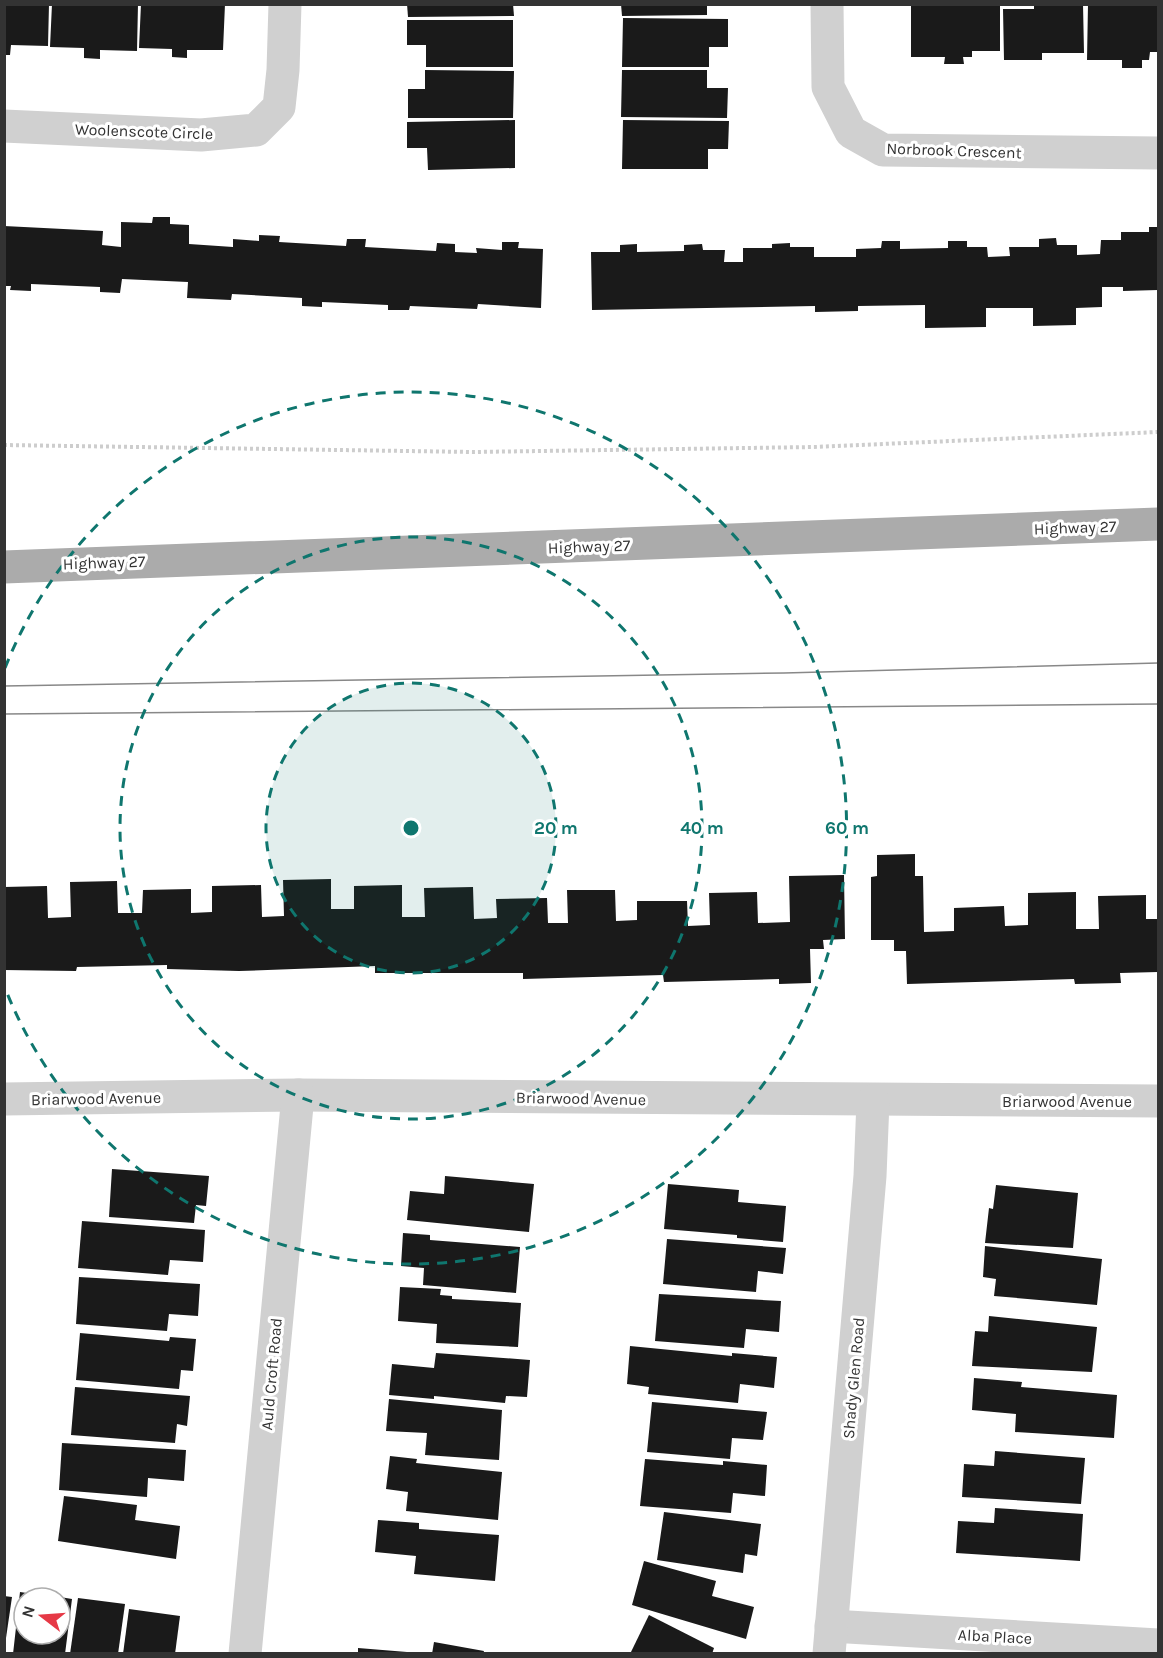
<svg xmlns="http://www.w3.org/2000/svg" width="1163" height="1658" viewBox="0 0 1163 1658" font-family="Karla,sans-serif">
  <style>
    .building { fill: #1a1a1a }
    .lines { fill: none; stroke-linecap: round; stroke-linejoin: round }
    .path { stroke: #cdcdcd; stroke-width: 4; stroke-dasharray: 3 3; stroke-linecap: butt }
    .street { stroke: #d0d0d0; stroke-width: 33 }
    .primary { stroke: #ababab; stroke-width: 33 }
    .tram { stroke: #888; stroke-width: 1.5 }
    .ring { fill: none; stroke: #0f766e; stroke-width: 3; stroke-dasharray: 10 8 }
    .labels { text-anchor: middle; stroke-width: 6; stroke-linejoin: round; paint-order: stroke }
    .street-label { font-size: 16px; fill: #333; stroke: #fff }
    .centre { fill: #0f766e; stroke: #fff; stroke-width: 3 }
    .ring-label { font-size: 18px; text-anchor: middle; font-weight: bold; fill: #0f766e; stroke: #fff; stroke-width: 6; stroke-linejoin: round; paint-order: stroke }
  </style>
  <rect width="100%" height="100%" fill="#fff"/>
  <!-- building -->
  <g class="building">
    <path d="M4 4H49L48 46 11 45 10 55H4Z"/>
    <path d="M52 4H138L137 51 100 50V59L84 58V48L50 47Z"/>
    <path d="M141 4H225L223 50H187V58L172 57V49L139 48Z"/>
    <path d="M407 4H513L514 16 408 17Z"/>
    <path d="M621 4H707V15L622 16Z"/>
    <path d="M911 4H1000V51H972V57H963L964 64H944L945 57H911Z"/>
    <path d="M1034 4H1083L1084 53H1042V60H1004L1003 9H1034Z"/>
    <path d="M1088 4H1158V52H1150L1149 60H1142V68H1122V60H1087Z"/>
    <path d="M623 18 728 19V47H709V67H622Z"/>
    <path d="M407 20H513V67H426V45H407Z"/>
    <path d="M425 70 514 71 513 118H408V89H425Z"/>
    <path d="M622 70H707V88H728L727 118 621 117Z"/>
    <path d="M515 120V168L428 170 427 148H407V122Z"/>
    <path d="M623 120 729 121 728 149H708V169H622Z"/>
    <path d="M153 217H170V224L189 225V244L233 247V239L259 241V235L280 236 279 242 346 246 347 239H366L365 247 436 251 437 243 455 244V252L477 253 476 248 502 250V242H519L518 248 543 249 541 308 478 304 477 309 410 306 409 310H388V305L322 302V307L302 306V298L232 294 231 300 187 298 188 282 122 279 120 293 100 292V287L31 284V291L10 290 11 286H4V226L103 231 102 245 121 247V222L152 223Z"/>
    <path d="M1149 227H1158V290L1123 291V287H1102V307L1076 308V325L1033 326V308H986V327L925 328V305L858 306V311L815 312V306L592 310 591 252H620V245L637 244V252L684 251V245L702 244 703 250H725L724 262H743V248H772V244L790 243V247H814V257H856V249L881 248 882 241H900V249L948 248V241H967V247H987L988 257 1010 256 1009 247H1039V239L1056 238 1057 245H1077V255L1100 254 1101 240H1121V232H1149Z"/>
    <path d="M915 854V876H923L924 932 954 931V908L1004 906 1005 926 1028 925V893L1076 892V929H1099L1098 896 1146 895V919H1158V972L1120 973 1121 983 1075 984 1074 979 907 984 906 951H894V940H871V877L877 876V855Z"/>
    <path d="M844 875 845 939 823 940 824 949H810L811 983 779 984V979L664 982 663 975 523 979V973H375V966L239 971 167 969V965L77 967 76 971 4 970V887L47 886 48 918 71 917 70 882 117 881 118 913H142L143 890 191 889V913L212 912V886L261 885 262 917 284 916 283 880 331 879V909H354V886L402 885V917H425L424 888 473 887 474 919 497 918 496 899 547 898 548 923H568L567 890H615L616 921 637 920V901H687L688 926 710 925 709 893 757 892 758 923 790 922 789 876Z"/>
    <path d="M112 1169 209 1176 206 1206 196 1205 194 1223 109 1217Z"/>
    <path d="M445 1176 534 1184 529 1232 407 1220 410 1191 444 1194Z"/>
    <path d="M668 1184 739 1190 738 1202 786 1206 783 1242 737 1238V1235L664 1229Z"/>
    <path d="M996 1185 1078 1193 1073 1248 985 1243 989 1208 993 1209Z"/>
    <path d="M82 1221 205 1230 203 1262 170 1260 168 1275 78 1268Z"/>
    <path d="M403 1233 430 1235V1240L520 1247 516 1293 423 1285 424 1268 401 1266Z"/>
    <path d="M667 1239 786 1248 783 1274 758 1271 756 1292 663 1284Z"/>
    <path d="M985 1246 1102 1259 1097 1305 994 1296 996 1279 983 1277Z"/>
    <path d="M79 1277 200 1284 198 1316 169 1314 167 1331 76 1324Z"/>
    <path d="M400 1287 441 1289 440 1295 452 1296V1299L521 1303 518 1347 436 1343 437 1324 398 1321Z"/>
    <path d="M659 1294 781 1301 779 1332 746 1329 744 1348 655 1341Z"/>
    <path d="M989 1316 1097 1327 1092 1372 972 1366 975 1331 988 1332Z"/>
    <path d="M80 1333 169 1341 170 1337 196 1339 193 1371 181 1370 179 1389 76 1380Z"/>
    <path d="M630 1346 732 1356V1353L777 1357 774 1388 740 1384 738 1403 648 1394 649 1387 627 1384Z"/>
    <path d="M436 1353 530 1360 527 1397 506 1396 505 1403 434 1396V1399L389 1395 392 1364 434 1368Z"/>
    <path d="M974 1378 1022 1382 1021 1387 1117 1395 1114 1438 1015 1432 1016 1414 972 1410Z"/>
    <path d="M75 1387 190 1396 187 1426 177 1424 175 1443 71 1435Z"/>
    <path d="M389 1399 502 1410 499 1460 425 1455 427 1433 386 1431Z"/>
    <path d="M652 1402 767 1412 763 1440 732 1438 730 1459 647 1452Z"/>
    <path d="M62 1443 186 1450 184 1481 148 1478 147 1497 59 1490Z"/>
    <path d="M995 1451 1085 1458 1081 1504 962 1497 964 1464 994 1466Z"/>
    <path d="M390 1456 417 1459 416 1463 502 1472 498 1520 406 1511 408 1492 386 1489Z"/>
    <path d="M645 1459 723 1465V1461L767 1465 765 1496 733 1493 731 1513 640 1506Z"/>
    <path d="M64 1496 137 1505 135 1520 180 1526 176 1559 58 1541Z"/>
    <path d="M995 1508 1083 1514 1080 1561 956 1553 958 1521 994 1523Z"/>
    <path d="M664 1512 761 1524 757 1556 745 1554 743 1573 657 1560Z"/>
    <path d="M378 1520 419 1523V1529L499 1535 495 1581 414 1574 416 1556 375 1552Z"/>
    <path d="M644 1561 716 1581 712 1596 754 1607 746 1639 632 1605Z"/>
    <path d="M20 1592 54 1597 24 1598V1634H60V1597L72 1599 65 1654H13Z"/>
    <path d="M4 1596 12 1597 6 1638H4Z"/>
    <path d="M78 1598 125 1604 118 1654H70Z"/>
    <path d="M129 1609 180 1616 175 1654H123Z"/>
    <path d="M649 1615 714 1648 712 1654H630Z"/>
    <path d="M434 1642 484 1651 483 1654H432Z"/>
    <path d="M358 1648 407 1652V1654H358Z"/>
  </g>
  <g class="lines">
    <!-- path -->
    <path class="path" d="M4 445 473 452 814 447 1158 432"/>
    <!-- street -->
    <g class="street">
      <path d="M827 4 828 87 851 132 883 150 1158 153"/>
      <path d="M4 126 201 135 256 130 279 107 283 70 285 4"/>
      <path d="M4 1099 298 1095 1158 1101"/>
      <path d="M831 1626 1158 1645"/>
      <path d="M245 1654 298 1095"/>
      <path d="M829 1654 870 1176 873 1101"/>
    </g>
    <!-- primary -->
    <path class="primary" d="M4 567 1158 524"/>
    <!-- tram -->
    <g class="tram">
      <path d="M4 686 784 673 1158 663"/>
      <path d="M4 714 1158 704"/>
    </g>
  </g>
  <!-- distance rings -->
  <circle cx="411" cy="828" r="145" fill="#0f766e" fill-opacity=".12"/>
  <g class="ring">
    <circle cx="411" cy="828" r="145"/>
    <circle cx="411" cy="828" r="291"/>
    <path d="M5 668A436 436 0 1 1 5 988"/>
  </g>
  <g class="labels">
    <!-- street labels -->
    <g class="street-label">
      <text transform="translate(144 131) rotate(2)" y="6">Woolenscote Circle</text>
      <text transform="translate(954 150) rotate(2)" y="6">Norbrook Crescent</text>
      <text transform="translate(1075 527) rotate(-2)" y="6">Highway 27</text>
      <text transform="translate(589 546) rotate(-2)" y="6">Highway 27</text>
      <text transform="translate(104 562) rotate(-2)" y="6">Highway 27</text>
      <text transform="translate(96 1098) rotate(-1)" y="6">Briarwood Avenue</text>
      <text transform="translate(581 1098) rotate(1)" y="6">Briarwood Avenue</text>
      <text x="1067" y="1107">Briarwood Avenue</text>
      <text transform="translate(271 1374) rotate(-85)" y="6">Auld Croft Road</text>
      <text transform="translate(853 1378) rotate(-85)" y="6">Shady Glen Road</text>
      <text transform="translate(995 1636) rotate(3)" y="6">Alba Place</text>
    </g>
  </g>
  <circle cx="411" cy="828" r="9" class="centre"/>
  <g class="ring-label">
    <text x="556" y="834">20 m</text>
    <text x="702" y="834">40 m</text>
    <text x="847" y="834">60 m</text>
  </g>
  <!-- border -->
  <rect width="1163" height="1658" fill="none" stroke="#333333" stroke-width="12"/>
  <!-- north arrow -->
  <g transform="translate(42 1616) rotate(287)"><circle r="28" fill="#ffffff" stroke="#adadad" stroke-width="1.5"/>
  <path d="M0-4.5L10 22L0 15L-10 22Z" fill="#e63946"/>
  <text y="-9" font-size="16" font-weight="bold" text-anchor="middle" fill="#333333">N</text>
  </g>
</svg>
